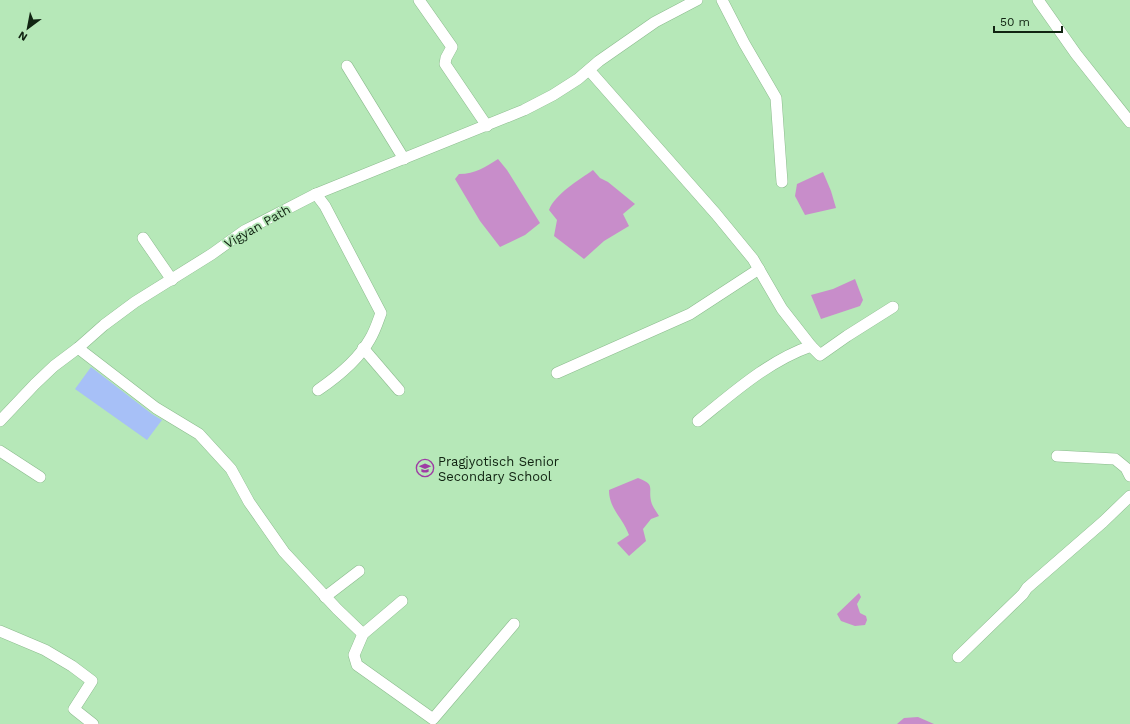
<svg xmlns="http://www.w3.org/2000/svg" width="1130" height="724" viewBox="0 0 1130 724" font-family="'Work Sans',sans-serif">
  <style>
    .water { fill: #c88dca }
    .building { fill: #a7c0f7 }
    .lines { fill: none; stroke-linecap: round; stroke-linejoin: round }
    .minor-casing { stroke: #8bbb8d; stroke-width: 12 }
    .minor { stroke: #fff; stroke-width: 11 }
    .labels { text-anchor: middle; stroke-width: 3.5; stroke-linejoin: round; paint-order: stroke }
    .street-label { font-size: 13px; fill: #112412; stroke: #b6e8b8 }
    .poi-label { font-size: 13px; fill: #112412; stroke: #b6e8b8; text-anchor: start }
  </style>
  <rect width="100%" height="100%" fill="#b6e8b8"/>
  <!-- water -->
  <g class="water">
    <path d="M498 159 507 170 540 223 525 235 500 247 480 221 455 179 459 174C476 174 485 167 498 159Z"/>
    <path d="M593 170 600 178 608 182 635 204 623 214 629 226 604 241 584 259 554 236 557 220 549 210C555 194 579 180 593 170Z"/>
    <path d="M823 172 831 191 836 208 805 215 795 196 797 184Z"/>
    <path d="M855 279 863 300 860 306 821 319 811 295 833 289Z"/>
    <path d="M638 478C656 485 648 487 651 501 652 506 656 511 659 516L651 519 643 529 646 541 629 556 617 543 629 535C623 518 609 509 609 490Z"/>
    <path d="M859 593 861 597 857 604 860 613 866 616 867 620 865 625 855 626 841 621 837 614Z"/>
    <path d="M918 717 934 724H897L904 718Z"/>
  </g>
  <!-- building -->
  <path class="building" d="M91 367 152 414 162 420 147 440 75 389Z"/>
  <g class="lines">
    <defs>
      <g id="minor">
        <path d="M419 0 452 47 446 58 445 64 487 126"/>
        <path d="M722 0 744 43 776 98 782 182"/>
        <path d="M1038 0 1076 54 1130 122"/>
        <path d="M347 66 404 159"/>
        <path d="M589 70 716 214 753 259 782 309 811 346 820 355 847 336 893 307"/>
        <path d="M316 194 325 206 381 313C378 321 375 331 370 339 359 359 337 377 318 390"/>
        <path d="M143 238 172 280"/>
        <path d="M78 348 156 408 199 434 231 469 249 502 284 552 337 609 363 634"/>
        <path d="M363 348 399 390"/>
        <path d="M557 373 690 314 759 269"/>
        <path d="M0 421 35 384 54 366 78 348 104 325 135 302 212 254 244 231 316 194 524 110 553 95 578 79 599 61 655 22 697 0"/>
        <path d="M698 421C733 393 768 361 811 346"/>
        <path d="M0 451 40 477"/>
        <path d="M1057 456 1115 459 1126 468 1130 476"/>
        <path d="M325 597 359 571"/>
        <path d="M402 601 363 634 354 655 357 665 433 719 514 624"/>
        <path d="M0 631 45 650 72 666 92 681 74 709 93 724"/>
        <path d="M958 657 1023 594 1027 588 1103 522 1130 496"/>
      </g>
    </defs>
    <!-- minor casing -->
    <use href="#minor" class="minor-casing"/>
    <!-- minor -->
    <use href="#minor" class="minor"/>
  </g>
  <!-- icons -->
  <defs>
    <symbol id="school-ring" viewBox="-11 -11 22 22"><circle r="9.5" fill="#b6e8b8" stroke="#9e3ca4" stroke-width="1.5"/><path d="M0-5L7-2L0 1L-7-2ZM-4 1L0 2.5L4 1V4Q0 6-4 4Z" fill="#9e3ca4"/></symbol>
  </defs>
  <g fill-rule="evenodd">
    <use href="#school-ring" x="415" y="458" width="20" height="20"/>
  </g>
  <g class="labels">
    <!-- street labels -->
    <g class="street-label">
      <text transform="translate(257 226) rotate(-30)" y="5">Vigyan Path</text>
    </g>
    <!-- poi labels -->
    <g class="poi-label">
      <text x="438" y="466">Pragjyotisch Senior<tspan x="438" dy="15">Secondary School</tspan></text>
    </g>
  </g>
  <!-- north arrow -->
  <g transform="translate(28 28) rotate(212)" stroke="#b6e8b8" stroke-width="3" paint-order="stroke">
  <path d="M0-3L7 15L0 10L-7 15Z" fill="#112412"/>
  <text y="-6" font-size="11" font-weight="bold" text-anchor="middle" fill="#112412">N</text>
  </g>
  <!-- scale -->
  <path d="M994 26v6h68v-6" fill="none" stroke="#112412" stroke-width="2"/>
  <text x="1000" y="26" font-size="12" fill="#112412" stroke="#b6e8b8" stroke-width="3" paint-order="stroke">50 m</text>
</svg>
